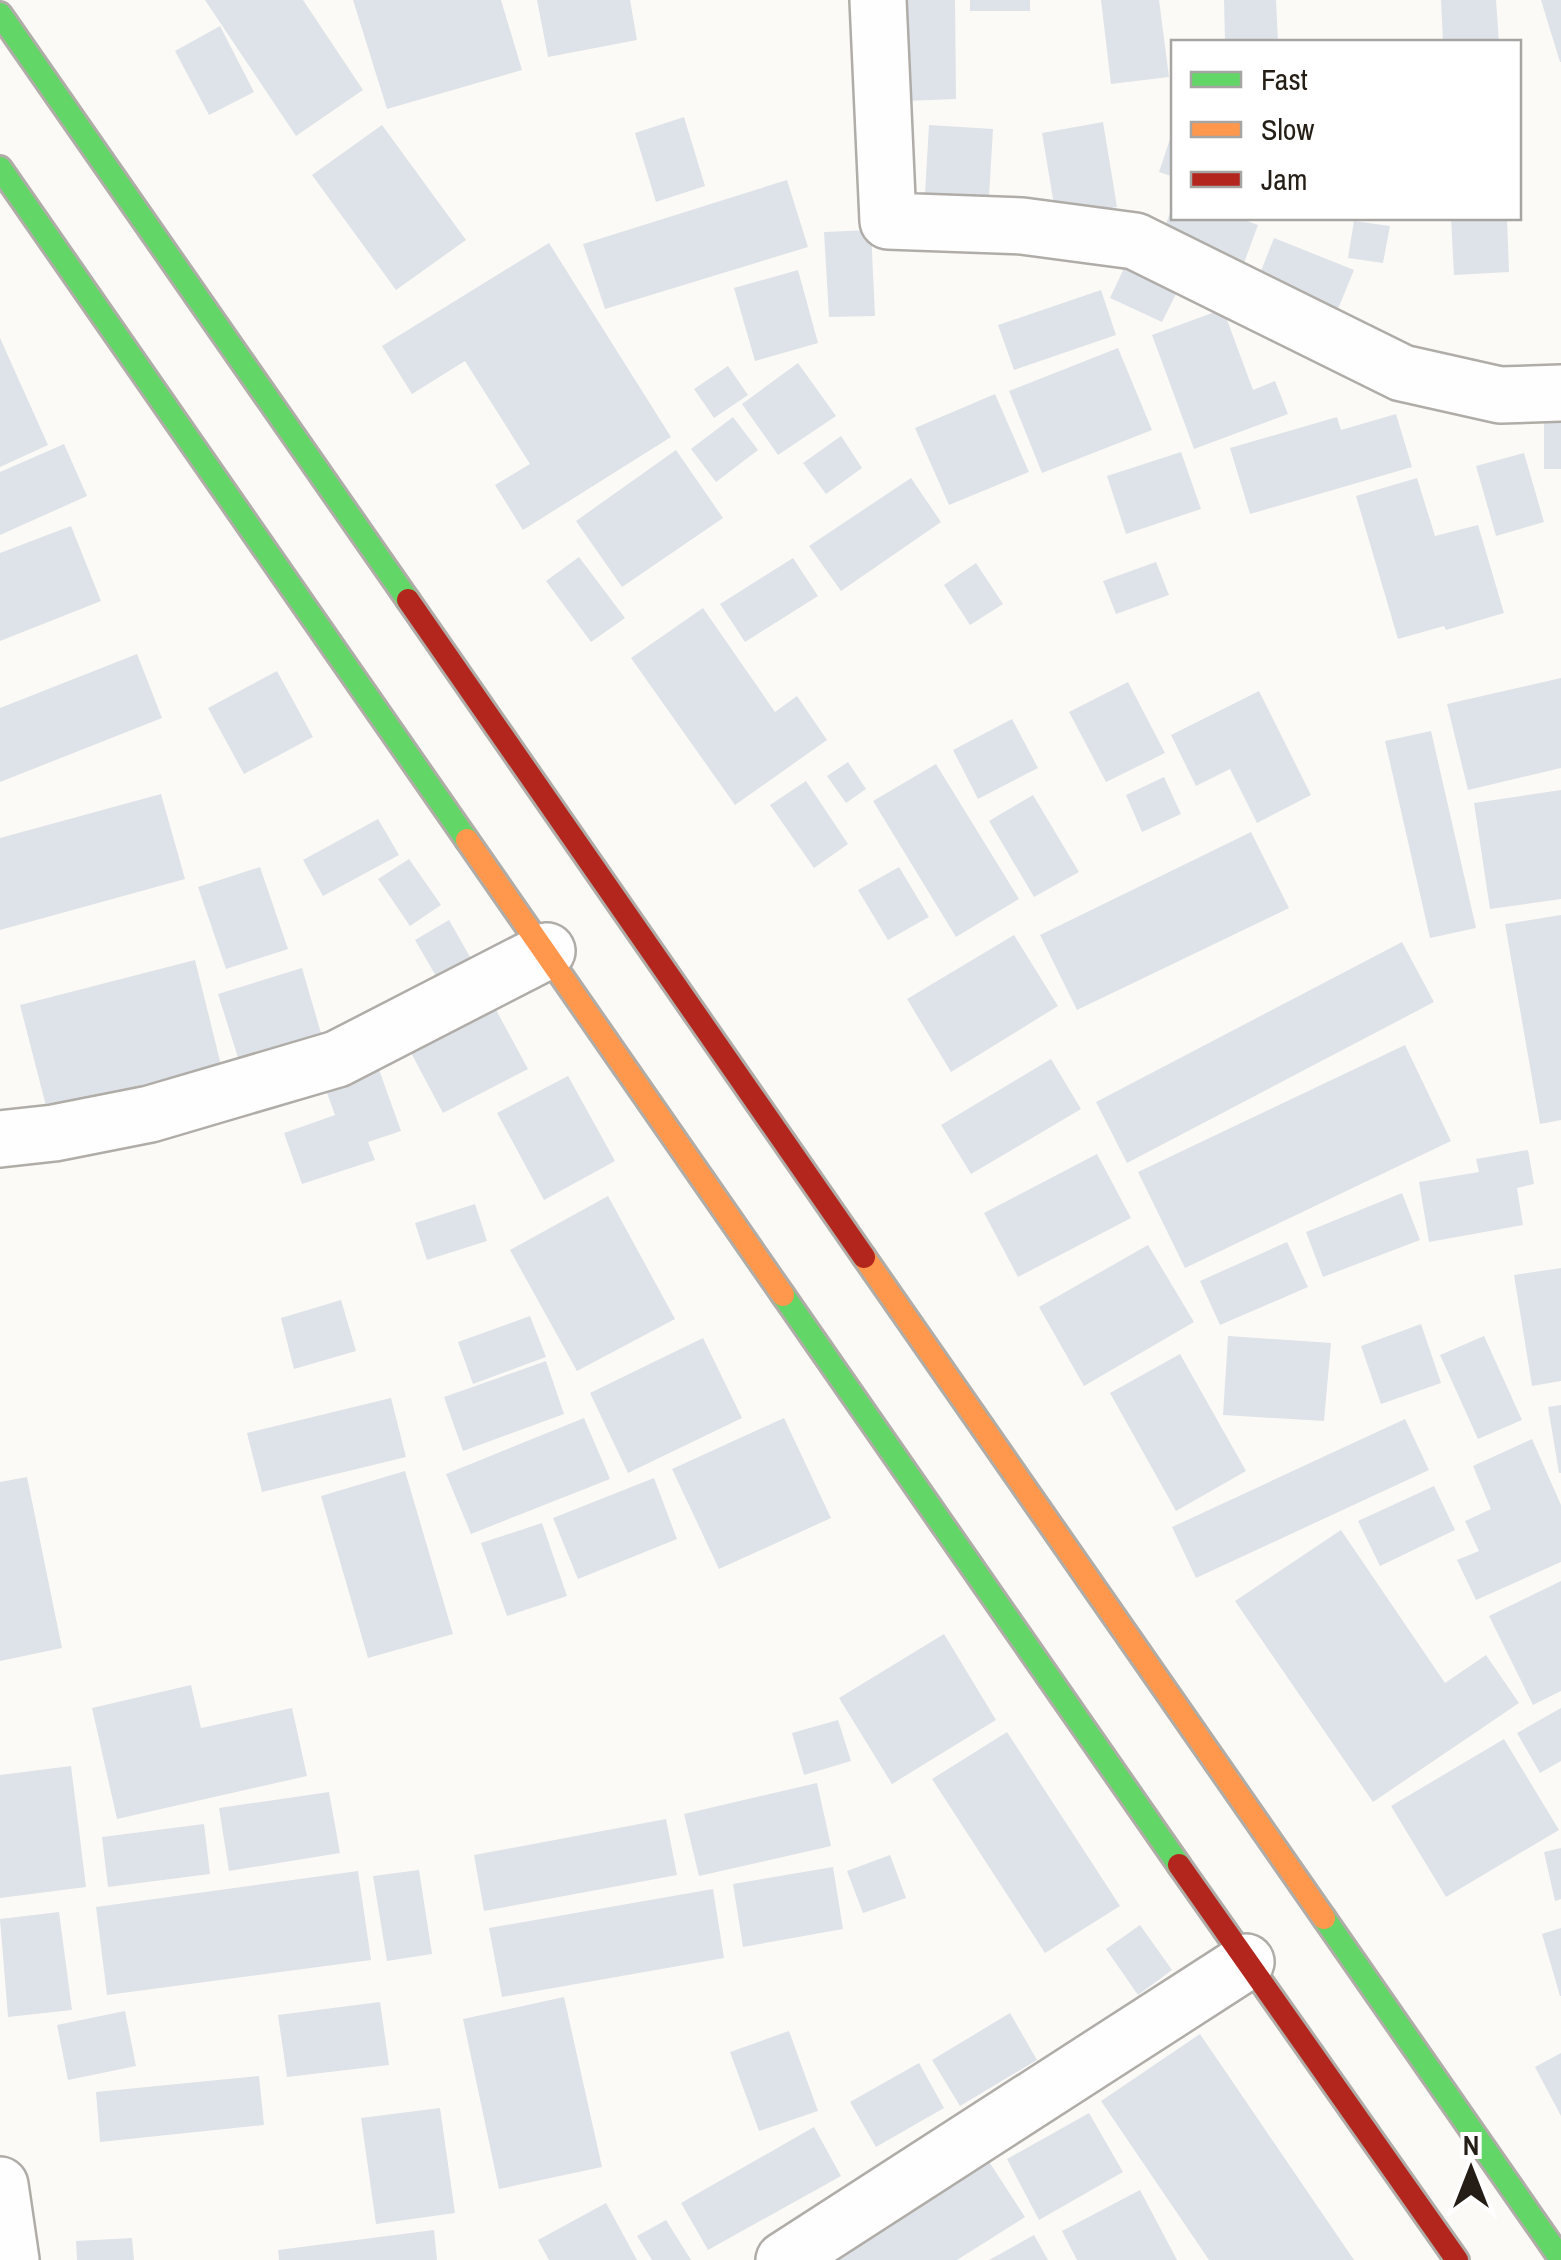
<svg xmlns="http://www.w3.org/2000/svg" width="1561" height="2260" viewBox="0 0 1561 2260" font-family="'Archivo Narrow',sans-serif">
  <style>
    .building { fill: #dde3e8 }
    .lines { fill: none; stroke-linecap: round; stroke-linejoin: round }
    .street-casing { stroke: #b0aca7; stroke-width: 60 }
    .fast-casing { stroke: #b0aca7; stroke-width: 28 }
    .slow-casing { stroke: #b0aca7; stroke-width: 28 }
    .jam-casing { stroke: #b0aca7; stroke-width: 28 }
    .street { stroke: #fffefe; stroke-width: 55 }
    .fast { stroke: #63d668; stroke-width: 22 }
    .slow { stroke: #ff974d; stroke-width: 22 }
    .jam { stroke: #b3261e; stroke-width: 22 }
  </style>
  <rect width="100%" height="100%" fill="#fcfaf7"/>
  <!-- building -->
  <g class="building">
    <path d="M205 0H303L363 90 296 136Z"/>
    <path d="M353 0H501L522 70 387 109Z"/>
    <path d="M537 0H630L637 40 548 57Z"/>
    <path d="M904 0H955L956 99 905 101Z"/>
    <rect x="970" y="0" width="60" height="11"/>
    <path d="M1101 0H1159L1169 77 1111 84Z"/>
    <path d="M1224 0H1276L1278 42H1225Z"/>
    <path d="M1441 0H1496L1499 42H1443Z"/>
    <path d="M1541 0H1561V62H1560Z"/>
    <path d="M220 26 254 92 209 115 175 51Z"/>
    <path d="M684 117 705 186 656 202 635 133Z"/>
    <path d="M1103 122 1117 207 1056 217 1042 133Z"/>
    <path d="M382 125 466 240 396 290 312 175Z"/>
    <path d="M929 125 993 129 989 197 925 194Z"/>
    <path d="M1174 127V177L1159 172Z"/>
    <path d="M787 180 808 247 605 309 583 244Z"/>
    <path d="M1173 205 1174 218H1239L1258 225 1238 279 1157 248Z"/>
    <path d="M1451 218H1507L1509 272 1454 275Z"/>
    <path d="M1354 221 1390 226 1383 263 1348 258Z"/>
    <path d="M871 230 875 316 829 317 824 232Z"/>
    <path d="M1274 238 1354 270 1333 321 1254 289Z"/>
    <path d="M549 243 671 437 523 530 495 485 530 464 465 361 412 394 382 346Z"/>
    <path d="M1127 262 1180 286 1162 322 1110 298Z"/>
    <path d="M798 270 818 343 755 361 734 288Z"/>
    <path d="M1101 290 1116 335 1014 370 998 325Z"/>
    <path d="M1223 309 1253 390 1275 381 1288 414 1194 449 1152 335Z"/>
    <path d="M0 338 48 445 0 467Z"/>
    <path d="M1118 348 1152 430 1042 473 1009 391Z"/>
    <path d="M798 363 836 416 778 455 742 404Z"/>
    <path d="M728 366 748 395 714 418 694 389Z"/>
    <path d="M995 394 1029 472 949 505 915 428Z"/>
    <path d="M1396 414 1412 467 1250 514 1230 448 1337 417 1341 430Z"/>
    <rect x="1544" y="414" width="17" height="55"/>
    <path d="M733 417 758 450 716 482 691 449Z"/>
    <path d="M841 436 862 468 826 494 803 463Z"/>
    <path d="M64 444 87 496 0 535V472Z"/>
    <path d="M676 450 723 518 622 587 576 521Z"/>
    <path d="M1181 452 1201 509 1126 534 1107 476Z"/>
    <path d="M1524 453 1544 522 1496 536 1476 466Z"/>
    <path d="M911 478 941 522 841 591 809 546Z"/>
    <path d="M1417 478 1435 536 1478 525 1504 613 1446 630 1444 626 1398 639 1356 496Z"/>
    <path d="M71 526 101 601 0 641V553Z"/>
    <path d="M579 557 625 618 591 642 546 581Z"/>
    <path d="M793 558 818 596 745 642 720 604Z"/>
    <path d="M1156 562 1169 595 1116 614 1103 581Z"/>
    <path d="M976 563 1003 604 970 625 944 585Z"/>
    <path d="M703 608 775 712 797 696 827 740 735 805 631 658Z"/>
    <path d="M137 654 162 718 0 782V708Z"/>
    <path d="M277 671 313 737 244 774 208 708Z"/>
    <path d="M1561 678V768L1468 790 1447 704Z"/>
    <path d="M1128 682 1165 753 1106 782 1069 712Z"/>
    <path d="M1259 691 1311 795 1257 823 1230 769 1196 786 1171 735Z"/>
    <path d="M1012 719 1038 768 978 799 953 750Z"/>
    <path d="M1431 731 1476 928 1430 938 1385 741Z"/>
    <path d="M848 762 866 789 846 803 827 776Z"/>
    <path d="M936 764 1019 899 956 937 873 801Z"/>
    <path d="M1164 777 1181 814 1142 832 1126 795Z"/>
    <path d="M806 781 848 844 814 868 770 805Z"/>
    <path d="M1561 790V899L1490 909 1474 803Z"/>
    <path d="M161 794 185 879 0 930V838Z"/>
    <path d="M1033 795 1079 872 1034 897 989 821Z"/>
    <path d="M378 819 399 855 323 896 303 860Z"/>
    <path d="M1251 832 1289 908 1077 1010 1040 935Z"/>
    <path d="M409 859 441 905 410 926 378 879Z"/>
    <path d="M260 867 288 949 226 969 198 887Z"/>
    <path d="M899 867 929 917 888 940 858 890Z"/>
    <path d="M1561 915V1120L1540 1124 1505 924Z"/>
    <path d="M449 920 474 964 440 983 415 940Z"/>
    <path d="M1014 935 1058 1006 951 1072 907 999Z"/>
    <path d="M1402 942 1434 1002 1127 1163 1096 1102Z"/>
    <path d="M195 960 221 1065 47 1110 20 1005Z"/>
    <path d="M302 968 323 1040 240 1064 218 994Z"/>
    <path d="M494 1006 528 1069 443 1113 410 1051Z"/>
    <path d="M1405 1045 1451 1141 1185 1268 1138 1172Z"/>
    <path d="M1051 1059 1081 1109 971 1174 941 1125Z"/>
    <path d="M377 1064 401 1131 368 1142 375 1160 302 1184 284 1133 335 1115 323 1082Z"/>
    <path d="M568 1076 615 1161 544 1200 497 1113Z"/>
    <path d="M1528 1150 1534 1184 1517 1188 1523 1225 1429 1242 1419 1182 1479 1172 1476 1159Z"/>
    <path d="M1097 1154 1131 1218 1018 1277 984 1213Z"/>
    <path d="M1402 1193 1420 1240 1323 1277 1306 1232Z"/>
    <path d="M608 1196 675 1319 577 1371 510 1250Z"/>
    <path d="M475 1204 487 1241 427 1260 415 1223Z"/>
    <path d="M1287 1242 1308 1287 1220 1325 1200 1281Z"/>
    <path d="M1148 1245 1194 1322 1084 1386 1039 1307Z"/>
    <path d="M1561 1268V1381L1532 1386 1514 1275Z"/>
    <path d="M341 1300 356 1351 294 1369 281 1318Z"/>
    <path d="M530 1316 546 1357 473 1384 458 1342Z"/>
    <path d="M1421 1324 1441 1383 1381 1404 1361 1346Z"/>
    <path d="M1228 1336 1331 1343 1324 1421 1223 1415Z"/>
    <path d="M1484 1336 1522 1420 1478 1439 1440 1355Z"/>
    <path d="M703 1338 742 1418 628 1473 590 1393Z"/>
    <path d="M1180 1354 1246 1471 1176 1511 1110 1393Z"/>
    <path d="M546 1361 564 1414 463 1451 444 1397Z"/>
    <path d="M391 1398 406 1457 262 1492 247 1433Z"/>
    <path d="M1561 1405V1473H1559L1548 1407Z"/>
    <path d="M584 1418 610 1479 471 1534 446 1474Z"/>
    <path d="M784 1418 831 1518 719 1569 672 1469Z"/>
    <path d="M1405 1419 1429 1470 1196 1578 1172 1527Z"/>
    <path d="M1532 1439 1561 1505V1562L1476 1600 1457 1560 1479 1551 1465 1521 1491 1509 1473 1466Z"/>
    <path d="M405 1471 453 1634 368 1658 321 1496Z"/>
    <path d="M27 1477 62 1648 0 1661V1482Z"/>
    <path d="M654 1478 677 1539 578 1579 553 1518Z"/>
    <path d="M1434 1486 1455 1530 1380 1566 1358 1521Z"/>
    <path d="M542 1523 567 1596 507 1616 481 1543Z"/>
    <path d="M1341 1530 1445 1683 1486 1655 1519 1703 1373 1802 1235 1601Z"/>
    <path d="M1561 1581V1691L1533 1705 1489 1616Z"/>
    <path d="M944 1634 996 1720 892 1784 839 1698Z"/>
    <path d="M191 1685 201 1728 292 1708 307 1776 117 1819 92 1708Z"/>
    <path d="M1561 1708V1761L1540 1773 1517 1733Z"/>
    <path d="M838 1720 851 1761 804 1775 792 1733Z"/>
    <path d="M1007 1732 1120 1906 1045 1953 932 1779Z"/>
    <path d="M1504 1739 1559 1830 1446 1897 1391 1806Z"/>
    <path d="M71 1766 86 1887 0 1898V1775Z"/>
    <path d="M817 1783 831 1846 699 1876 684 1814Z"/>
    <path d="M329 1792 340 1853 229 1871 219 1808Z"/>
    <path d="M666 1819 677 1875 484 1911 474 1855Z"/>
    <path d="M204 1824 210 1874 108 1887 102 1837Z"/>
    <path d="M1561 1848V1899L1555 1901 1544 1852Z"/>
    <path d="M890 1855 906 1898 863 1913 847 1871Z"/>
    <path d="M833 1867 843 1929 743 1947 733 1884Z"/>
    <path d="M419 1870 432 1954 387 1961 373 1876Z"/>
    <path d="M358 1871 371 1960 107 1995 96 1907Z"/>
    <path d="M713 1889 724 1958 502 1997 489 1928Z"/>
    <path d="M59 1912 72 2010 8 2017 0 1919Z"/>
    <path d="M1140 1925 1172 1970 1138 1995 1106 1949Z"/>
    <path d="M1561 1928V1996H1560L1542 1934Z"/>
    <path d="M564 1997 602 2167 499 2189 463 2019Z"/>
    <path d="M380 2002 389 2065 287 2077 278 2015Z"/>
    <path d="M125 2011 136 2066 68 2080 57 2025Z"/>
    <path d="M1010 2013 1037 2060 960 2106 932 2060Z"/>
    <path d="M789 2031 818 2111 759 2131 730 2052Z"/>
    <path d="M1200 2034 1354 2260H1209L1101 2101Z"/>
    <path d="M1561 2053V2116L1535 2067Z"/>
    <path d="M919 2063 944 2108 876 2147 850 2102Z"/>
    <path d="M259 2076 264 2125 100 2142 96 2092Z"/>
    <path d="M440 2108 455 2213 376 2224 361 2118Z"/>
    <path d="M1089 2113 1123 2172 1039 2220 1007 2159Z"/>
    <path d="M814 2127 841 2176 708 2250 681 2203Z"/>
    <path d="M986 2157 1025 2217 957 2260H820Z"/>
    <path d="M1140 2190 1177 2260H1077L1062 2231Z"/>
    <path d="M606 2203 637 2260H549L538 2240Z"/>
    <path d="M666 2220 691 2260H652L637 2236Z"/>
    <path d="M434 2230 437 2260H279L278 2250Z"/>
    <path d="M1034 2235 1048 2260H989Z"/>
    <path d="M132 2238 134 2260H77L76 2241Z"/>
  </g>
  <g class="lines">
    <defs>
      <g id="street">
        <path d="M878 0 888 221 1022 226 1135 241 1402 373 1500 395 1561 393"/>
        <path d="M0 1139 54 1133 150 1114 337 1059 547 951"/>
        <path d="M0 2185 11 2260"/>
        <path d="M784 2260 1246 1962"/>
      </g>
      <g id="fast">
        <path d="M0 14 408 600"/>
        <path d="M0 168 467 840"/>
        <path d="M783 1295 1179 1865"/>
        <path d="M1324 1918 1561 2259"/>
      </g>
      <g id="slow">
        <path d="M467 840 783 1295"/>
        <path d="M864 1257 1324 1918"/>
      </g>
      <g id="jam">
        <path d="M408 600 864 1257"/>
        <path d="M1179 1865 1457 2260"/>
      </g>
    </defs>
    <!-- street casing -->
    <use href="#street" class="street-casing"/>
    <!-- fast casing -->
    <use href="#fast" class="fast-casing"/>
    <!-- slow casing -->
    <use href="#slow" class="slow-casing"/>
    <!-- jam casing -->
    <use href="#jam" class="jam-casing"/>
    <!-- street -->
    <use href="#street" class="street"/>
    <!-- fast -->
    <use href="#fast" class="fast"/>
    <!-- slow -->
    <use href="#slow" class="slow"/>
    <!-- jam -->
    <use href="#jam" class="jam"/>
  </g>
  <!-- legend -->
  <rect x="1171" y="40" width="350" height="180" fill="#ffffff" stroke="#a7a5a2" stroke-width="2.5"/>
  <rect x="1191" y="72" width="50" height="15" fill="#63d668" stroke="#a7a5a2" stroke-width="2.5"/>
  <text x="1261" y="90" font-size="30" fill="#241e16">Fast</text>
  <rect x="1191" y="122" width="50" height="15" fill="#ff974d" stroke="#a7a5a2" stroke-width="2.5"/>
  <text x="1261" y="140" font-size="30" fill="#241e16">Slow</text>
  <rect x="1191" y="172" width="50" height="15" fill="#b3261e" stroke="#a7a5a2" stroke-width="2.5"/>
  <text x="1261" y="190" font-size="30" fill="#241e16">Jam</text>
  <!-- north arrow -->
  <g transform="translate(1471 2170)" stroke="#ffffff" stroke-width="8" paint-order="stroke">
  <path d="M0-8L18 38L0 25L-18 38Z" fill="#241e16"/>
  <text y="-15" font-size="28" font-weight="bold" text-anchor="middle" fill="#241e16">N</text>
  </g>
</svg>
